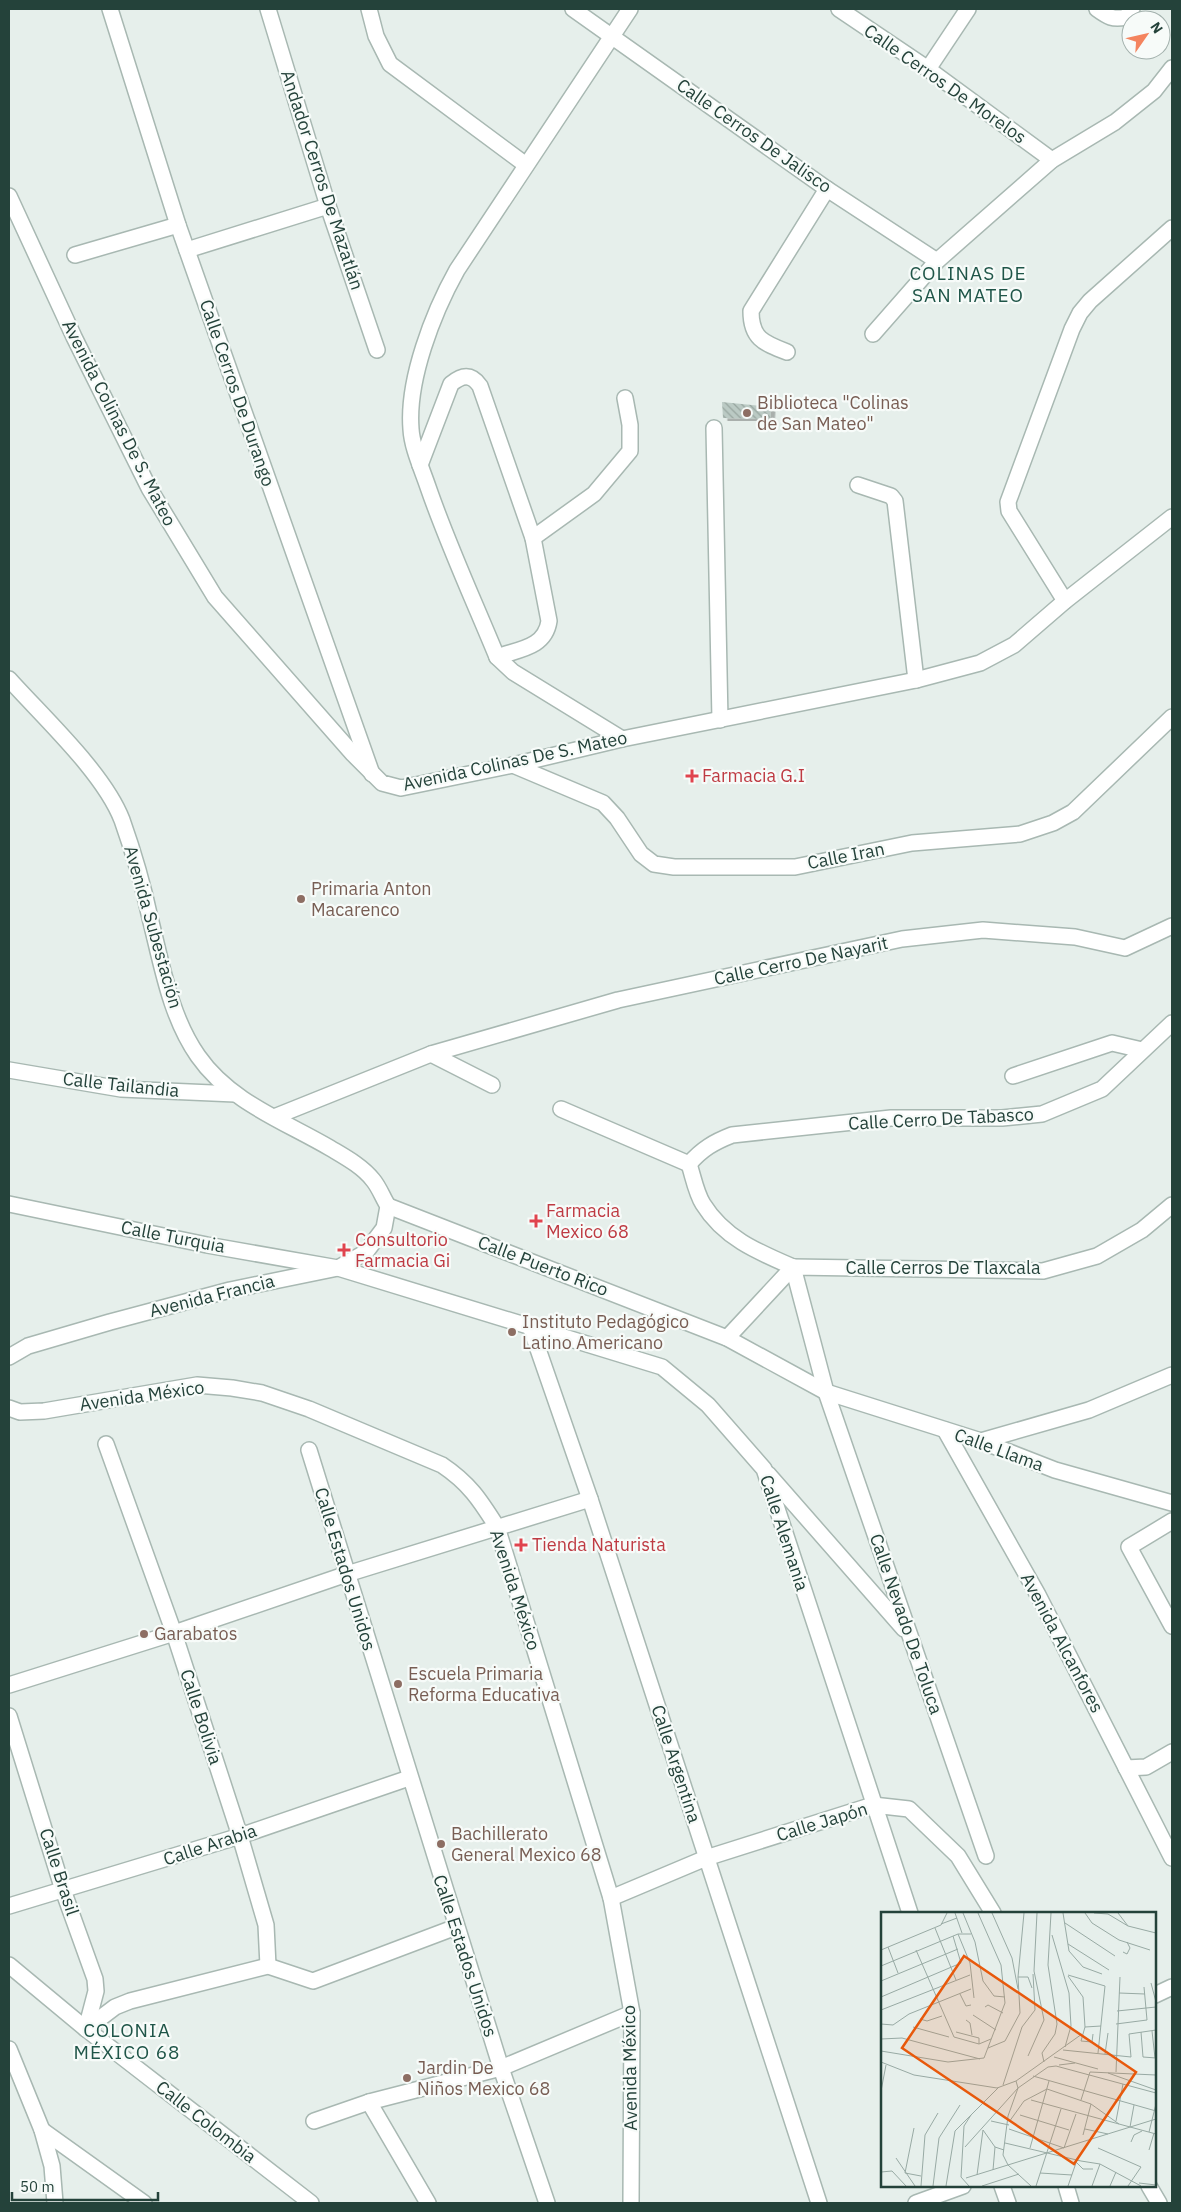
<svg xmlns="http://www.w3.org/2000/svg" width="1181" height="2212" viewBox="0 0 1181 2212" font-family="'IBM Plex Sans',sans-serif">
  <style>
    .building { fill: url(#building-back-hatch); filter: url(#shadow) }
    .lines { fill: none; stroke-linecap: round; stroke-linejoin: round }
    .pedestrian-casing { stroke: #a8b8b2; stroke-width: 18 }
    .minor-casing { stroke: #a8b8b2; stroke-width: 18 }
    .tertiary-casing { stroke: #a8b8b2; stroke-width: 18 }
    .pedestrian { stroke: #fff; stroke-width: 15 }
    .minor { stroke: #fff; stroke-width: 15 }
    .tertiary { stroke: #fff; stroke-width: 15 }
    .education-dot { fill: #8d6e63; stroke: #f7fbf9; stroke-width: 2 }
    .health-dot { fill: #e0444e; stroke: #f7fbf9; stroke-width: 2 }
    .labels { text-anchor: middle; stroke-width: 4.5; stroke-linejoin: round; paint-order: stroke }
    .street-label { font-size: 18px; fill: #24423a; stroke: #f7fbf9 }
    .education-label { font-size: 18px; fill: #785e54; stroke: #f7fbf9; text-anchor: start }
    .health-label { font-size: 18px; fill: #be3a42; stroke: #f7fbf9; text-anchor: start }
    .neighbourhood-label { font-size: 19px; letter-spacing: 1px; fill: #1f5548; stroke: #f7fbf9 }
    .inset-road { fill: none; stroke: #98aaa4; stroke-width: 1 }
    .view { fill: #e8590c; fill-opacity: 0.15; stroke: #e8590c; stroke-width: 2.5 }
    .inset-edge { fill: none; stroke: #24423a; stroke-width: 2.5 }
  </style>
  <defs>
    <pattern id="building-back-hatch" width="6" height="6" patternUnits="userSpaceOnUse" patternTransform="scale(1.25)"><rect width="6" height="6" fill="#bbcac4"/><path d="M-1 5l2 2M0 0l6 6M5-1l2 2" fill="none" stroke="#98a6a0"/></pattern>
    <filter id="shadow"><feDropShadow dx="4.5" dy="4.5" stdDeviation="0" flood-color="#0004"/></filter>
  </defs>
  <rect width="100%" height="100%" fill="#e6efeb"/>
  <!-- building -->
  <path class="building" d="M722 402 771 407 770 419 723 418Z"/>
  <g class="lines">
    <defs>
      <g id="pedestrian">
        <path d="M793 1267 826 1392"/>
        <path d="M42 2130 144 2203"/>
      </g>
      <g id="minor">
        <path d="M110 9 178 225 372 774"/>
        <path d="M268 9 328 206 377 350"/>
        <path d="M369 9 376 36 390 64 526 165"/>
        <path d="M573 9 827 189 937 261"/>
        <path d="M839 9 928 69 1052 160"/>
        <path d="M1097 9C1108 17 1113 20 1126 17L1132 9"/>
        <path d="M928 69 968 9"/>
        <path d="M187 250 328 206"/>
        <path d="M75 255 178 225"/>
        <path d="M873 334 937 261 1052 160 1115 122 1154 91 1172 68"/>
        <path d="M787 352C763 343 751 338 751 311L827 189"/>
        <path d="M714 428 720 720"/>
        <path d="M420 465 451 384C462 375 471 373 480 386L533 538 549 621C545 648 519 649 497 657"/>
        <path d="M858 485 891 496 895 501 916 680"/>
        <path d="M533 538 594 494 630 451V425L625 398"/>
        <path d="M1065 601 1009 511 1008 502 1072 329 1080 313 1090 301 1172 228"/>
        <path d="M513 765 603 803 617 818 641 854 654 864 674 867H795L912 843 1020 834 1053 823 1073 812 1172 717"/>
        <path d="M431 1054 492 1085"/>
        <path d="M9 1070 121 1089 235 1094"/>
        <path d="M1013 1076 1112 1043 1142 1050"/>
        <path d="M561 1109 689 1164"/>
        <path d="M274 1117 431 1054 618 1000 902 939 983 930 1075 937 1125 948 1172 926"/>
        <path d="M689 1164C702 1149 714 1142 732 1135L891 1118H1002L1042 1114 1102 1089 1172 1023"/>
        <path d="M689 1164C693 1176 696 1193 703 1204 724 1238 758 1252 793 1267"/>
        <path d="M9 1204 207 1245 338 1268 662 1367 708 1405 764 1469 910 1913"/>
        <path d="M388 1206 727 1338 826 1392 981 1441 1055 1470 1172 1503"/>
        <path d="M530 1326 590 1499 819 2203"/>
        <path d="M727 1338 793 1267 1043 1271 1097 1256 1142 1230 1172 1205"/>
        <path d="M826 1392 986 1856"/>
        <path d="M945 1430 1038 1595 1172 1858"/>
        <path d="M981 1441 1089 1410 1172 1375"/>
        <path d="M106 1444 174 1633 240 1836 266 1925 268 1966"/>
        <path d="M309 1450 501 2068 547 2203"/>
        <path d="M768 1474 904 1629"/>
        <path d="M1172 1521 1129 1547 1172 1626"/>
        <path d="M9 1685 174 1633 347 1574 590 1499"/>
        <path d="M9 1716 63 1890 95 1979 96 1991 86 2029"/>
        <path d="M1126 1768 1146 1767 1172 1752"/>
        <path d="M611 1898 706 1858 873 1805 909 1809 958 1856 993 1913"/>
        <path d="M9 1906 240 1836 409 1778"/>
        <path d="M9 1965 86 2029 311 2203"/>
        <path d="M1155 1995 1172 1987"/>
        <path d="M86 2029 115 2007 130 2001 268 1966 313 1981 456 1927"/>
        <path d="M369 2102 428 2203"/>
        <path d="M314 2121 369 2102 501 2068 632 2013"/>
        <path d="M1002 2186 1008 2203"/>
        <path d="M1066 2186 1071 2203"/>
        <path d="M1149 2186 1159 2203"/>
        <path d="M916 2203 963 2186"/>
      </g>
      <g id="tertiary">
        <path d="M9 196 74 337 149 488 215 597 353 754 382 783 401 788 513 765 622 739 916 680 980 663 1014 645 1065 601 1172 517"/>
        <path d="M9 679C43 717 104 773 122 820 133 851 143 885 150 918 162 965 170 1016 198 1056 230 1102 284 1121 330 1148 345 1157 362 1166 373 1180 379 1187 383 1198 388 1206L384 1228 366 1252 338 1268 230 1290 110 1322 28 1346 9 1357"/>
        <path d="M622 739 513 672 497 657C474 601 448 545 428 487 422 469 412 448 411 429 407 380 433 313 457 270L630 9"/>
        <path d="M9 1408 20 1412 44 1411 197 1385 232 1388 262 1393 309 1409 442 1465C469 1483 480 1500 497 1527L611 1898 632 2013 631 2203"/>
        <path d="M9 2049 42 2130 52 2166 55 2203"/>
      </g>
    </defs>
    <!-- pedestrian casing -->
    <use href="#pedestrian" class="pedestrian-casing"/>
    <!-- minor casing -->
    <use href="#minor" class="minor-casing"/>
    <!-- tertiary casing -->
    <use href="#tertiary" class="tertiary-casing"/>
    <!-- pedestrian -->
    <use href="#pedestrian" class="pedestrian"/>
    <!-- minor -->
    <use href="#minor" class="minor"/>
    <!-- tertiary -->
    <use href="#tertiary" class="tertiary"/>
  </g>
  <!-- markers -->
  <g class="education-dot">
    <circle cx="747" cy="413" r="5"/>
    <circle cx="301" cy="899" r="5"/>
    <circle cx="512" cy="1332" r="5"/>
    <circle cx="144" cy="1634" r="5"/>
    <circle cx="398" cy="1684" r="5"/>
    <circle cx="441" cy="1844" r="5"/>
    <circle cx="407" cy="2078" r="5"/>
  </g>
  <g class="health-dot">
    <path d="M689.5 768.5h5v5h5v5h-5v5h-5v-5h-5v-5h5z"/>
    <path d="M533.5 1213.5h5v5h5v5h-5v5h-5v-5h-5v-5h5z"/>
    <path d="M341.5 1242.5h5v5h5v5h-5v5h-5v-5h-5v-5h5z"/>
    <path d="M518.5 1537.5h5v5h5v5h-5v5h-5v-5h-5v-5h5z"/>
  </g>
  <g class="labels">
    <!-- street labels -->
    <g class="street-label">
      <text transform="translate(945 84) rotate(35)" y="6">Calle Cerros De Morelos</text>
      <text transform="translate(754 136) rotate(35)" y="6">Calle Cerros De Jalisco</text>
      <text transform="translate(322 180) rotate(72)" y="6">Andador Cerros De Mazatlán</text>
      <text transform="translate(237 393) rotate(71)" y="6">Calle Cerros De Durango</text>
      <text transform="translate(119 423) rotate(63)" y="6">Avenida Colinas De S. Mateo</text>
      <text transform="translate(515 761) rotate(-12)" y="6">Avenida Colinas De S. Mateo</text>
      <text transform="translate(846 856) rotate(-11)" y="6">Calle Iran</text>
      <text transform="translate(153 927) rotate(74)" y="6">Avenida Subestación</text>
      <text transform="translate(801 961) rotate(-12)" y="6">Calle Cerro De Nayarit</text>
      <text transform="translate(121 1085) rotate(6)" y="6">Calle Tailandia</text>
      <text transform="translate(941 1119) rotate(-3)" y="6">Calle Cerro De Tabasco</text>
      <text transform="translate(173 1237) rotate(11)" y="6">Calle Turquia</text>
      <text transform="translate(543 1266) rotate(21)" y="6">Calle Puerto Rico</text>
      <text x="943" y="1274">Calle Cerros De Tlaxcala</text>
      <text transform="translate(212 1296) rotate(-14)" y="6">Avenida Francia</text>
      <text transform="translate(142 1396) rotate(-8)" y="6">Avenida México</text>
      <text transform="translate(999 1450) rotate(20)" y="6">Calle Llama</text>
      <text transform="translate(784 1533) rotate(72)" y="6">Calle Alemania</text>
      <text transform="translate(345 1569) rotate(73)" y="6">Calle Estados Unidos</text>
      <text transform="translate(515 1590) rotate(72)" y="6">Avenida México</text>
      <text transform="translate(906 1624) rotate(71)" y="6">Calle Nevado De Toluca</text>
      <text transform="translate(1062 1643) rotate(62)" y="6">Avenida Alcanfores</text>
      <text transform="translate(201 1717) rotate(72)" y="6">Calle Bolivia</text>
      <text transform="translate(676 1764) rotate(72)" y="6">Calle Argentina</text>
      <text transform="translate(822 1822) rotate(-17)" y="6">Calle Japón</text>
      <text transform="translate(210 1845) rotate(-18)" y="6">Calle Arabia</text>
      <text transform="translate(59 1872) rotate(72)" y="6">Calle Brasil</text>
      <text transform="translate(465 1956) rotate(72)" y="6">Calle Estados Unidos</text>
      <text transform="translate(630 2068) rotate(-91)" y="6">Avenida México</text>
      <text transform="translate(206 2122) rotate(38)" y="6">Calle Colombia</text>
    </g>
    <!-- education labels -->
    <g class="education-label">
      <text x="757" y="409">Biblioteca "Colinas<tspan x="757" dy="21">de San Mateo"</tspan></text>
      <text x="311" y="895">Primaria Anton<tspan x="311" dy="21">Macarenco</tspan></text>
      <text x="522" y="1328">Instituto Pedagógico<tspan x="522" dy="21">Latino Americano</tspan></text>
      <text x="154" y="1640">Garabatos</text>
      <text x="408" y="1680">Escuela Primaria<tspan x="408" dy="21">Reforma Educativa</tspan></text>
      <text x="451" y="1840">Bachillerato<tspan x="451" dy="21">General Mexico 68</tspan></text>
      <text x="417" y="2074">Jardin De<tspan x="417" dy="21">Niños Mexico 68</tspan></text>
    </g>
    <!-- health labels -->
    <g class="health-label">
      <text x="702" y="782">Farmacia G.I</text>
      <text x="546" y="1217">Farmacia<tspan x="546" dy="21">Mexico 68</tspan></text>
      <text x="355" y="1246">Consultorio<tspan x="355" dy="21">Farmacia Gi</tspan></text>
      <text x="532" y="1551">Tienda Naturista</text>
    </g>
    <!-- neighbourhood labels -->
    <g class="neighbourhood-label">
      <text x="968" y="280">COLINAS DE<tspan x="968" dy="22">SAN MATEO</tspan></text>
      <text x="127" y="2037">COLONIA<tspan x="127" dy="22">MÉXICO 68</tspan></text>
    </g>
  </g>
  <!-- overview -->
  <g transform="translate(881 1912)">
    <rect width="275" height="275" fill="#e6efeb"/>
    <path class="inset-road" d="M74 1 81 21M82 1 94 30 102 69 113 84 124 85M111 1 131 46 137 77M182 1 188 39 202 55 221 62M204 1 211 11 238 28 269 38M213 1 227 2 247 14 275 21M237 1 247 14M184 11 234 44M60 12 76 6M54 16 75 68M77 22 89 51 93 86M171 23 188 81 190 114 184 135M187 32 228 58M7 35 17 61M0 38 60 13 66 1M35 38 73 125 98 132 110 127M242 40 246 42 249 36 246 30M0 54 77 22H90M187 63 224 74 217 141M187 64 202 85 204 115 200 129 211 130 212 122M137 65H147L151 76M0 69 77 37M270 71 275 90M238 81 264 82M79 82 85 94 90 93M0 85 80 51 72 24M104 95 107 93 122 101M0 98 89 63M236 99 275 95M92 103 115 118M39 107 46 109 61 104M85 108 89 111 91 123M0 112 12 113 28 102 90 77M235 112 266 108 263 75M32 115 68 125M204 115 220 114M271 119 274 146M75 120 98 126V132M260 120 262 145 275 146M0 127 21 126 99 147M107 136 124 129 139 101 137 65 143 1M182 138 250 145 248 122 275 118M0 139 67 150 103 146 124 91 120 53 97 1M224 142 227 121M147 144 163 108 153 59 156 1M173 145 217 157M0 150 33 163 116 176 135 169 201 122M163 150 161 141 174 122 176 112 167 53 170 1M178 153 194 151M235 160 239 65M227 161 275 178M152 164 275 199M135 169 137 176 127 204 122 243 127 253 150 274M122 173 141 115 154 98 152 62M0 179 5 153M150 188 238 212M200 188 209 160 275 163M139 203 188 218M110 209 128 213M235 209 242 172M128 210 143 189 166 177 210 192 238 212 275 222M249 215 253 193M33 216 24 261 40 264M128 217 183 236 195 202M204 217 227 222M102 218 114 235 123 238M268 220 275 192M202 223 210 192M250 230 253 223 261 219M124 231 200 249M84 235 137 176 167 155 175 154 275 181M149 236 168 169M217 236 260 255 247 274M268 238 273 221M15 246 34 274M200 249 219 252 260 274M195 250 202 257H212M112 258 114 235M0 260 11 259 25 274M159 261 191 263M96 263 102 218M85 266 275 207M258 271 275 273M40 274 44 223 57 201M52 274 58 226 79 193M65 274 74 219 118 175M88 274 80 265 83 214 90 203M101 274 138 262M155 274 180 197M187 274 196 248M211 274 219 252M229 274 235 260"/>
    <path class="view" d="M83 44 255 160 193 252 21 136Z"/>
    <rect width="275" height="275" class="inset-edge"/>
  </g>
  <!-- border -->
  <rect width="1181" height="2212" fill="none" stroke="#24423a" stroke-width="20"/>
  <!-- north arrow -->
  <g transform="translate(1146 35) rotate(56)"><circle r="24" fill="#f7fbf9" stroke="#a3b1ad"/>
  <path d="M0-4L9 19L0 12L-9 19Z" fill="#f4845f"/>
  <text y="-8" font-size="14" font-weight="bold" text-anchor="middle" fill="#24423a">N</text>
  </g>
  <!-- scale -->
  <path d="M12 2192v8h146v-8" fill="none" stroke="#24423a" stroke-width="2.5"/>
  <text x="20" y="2192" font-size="15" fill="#24423a" stroke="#f7fbf9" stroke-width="4" paint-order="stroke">50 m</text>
</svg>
